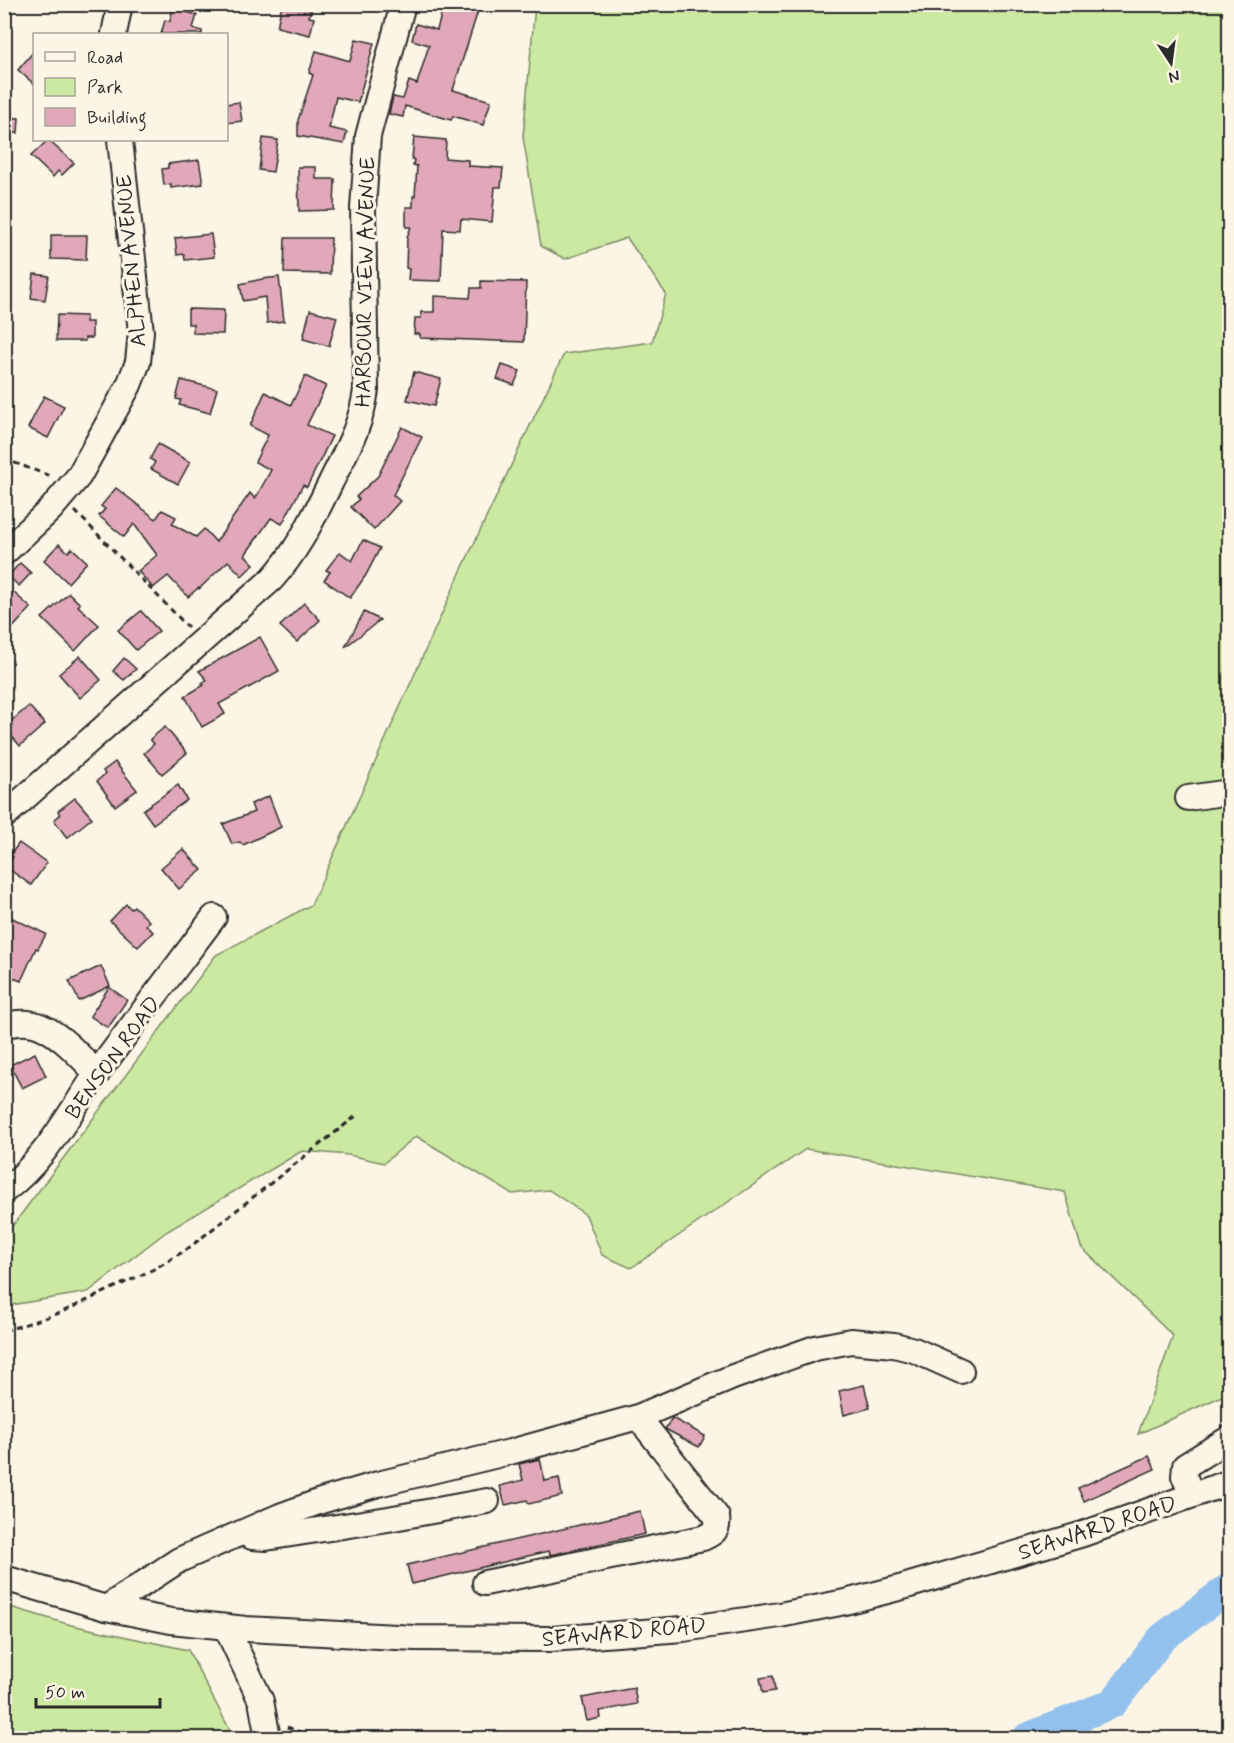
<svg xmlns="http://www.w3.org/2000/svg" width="1234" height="1743" viewBox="0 0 1234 1743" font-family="Mynerve,sans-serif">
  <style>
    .green { fill: #cbe9a1; stroke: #7b8a66; stroke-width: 1.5 }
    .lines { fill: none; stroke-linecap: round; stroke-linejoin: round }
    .river { stroke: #93c1ed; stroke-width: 30 }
    .building { fill: #e0a8b9; stroke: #2b2b2b; stroke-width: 1.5 }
    .minor-casing { stroke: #2b2b2b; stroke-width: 28 }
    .path { stroke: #2b2b2b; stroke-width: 3; stroke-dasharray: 6 4.5; stroke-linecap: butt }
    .minor { stroke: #fcf5e5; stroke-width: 24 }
    .labels { text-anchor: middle; stroke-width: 6; stroke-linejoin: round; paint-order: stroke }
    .street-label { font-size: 22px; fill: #2b2b2b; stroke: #fcf5e5 }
  </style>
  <rect width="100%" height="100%" fill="#fcf5e5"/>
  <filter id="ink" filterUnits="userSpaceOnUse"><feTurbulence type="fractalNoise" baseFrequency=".0167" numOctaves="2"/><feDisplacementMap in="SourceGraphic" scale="12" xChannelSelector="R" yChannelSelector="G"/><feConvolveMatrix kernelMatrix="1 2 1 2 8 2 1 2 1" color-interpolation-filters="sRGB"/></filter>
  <g filter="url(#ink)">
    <!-- green -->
    <g class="green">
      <path d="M535 5H1229L1230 1096C1221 1123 1218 1152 1230 1178L1229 1393 1138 1434 1173 1336 1081 1247 1065 1192 806 1149 631 1268 602 1255 586 1215 549 1190 512 1194 416 1136 384 1163 349 1155 302 1151 166 1232 88 1292 5 1306 4 1237 216 955 311 905 461 571 564 354 652 342 666 294 627 238 565 259 541 246 523 137Z"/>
      <path d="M4 1605 71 1625 188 1650 234 1738H5Z"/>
    </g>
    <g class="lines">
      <!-- river -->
      <path class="river" d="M1027 1738 1113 1703 1162 1638 1230 1587"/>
    </g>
    <!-- building -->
    <g class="building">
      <path d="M282 4H313L309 17 314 18 310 35 277 27Z"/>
      <path d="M444 4H474L473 9 478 11 453 90 491 101 483 125 453 116 451 120 405 106 403 117 389 114 393 97 403 99 409 81 417 84 429 45 412 40 416 24 437 30Z"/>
      <path d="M173 8 197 15 193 28 202 31V34H161L165 20 170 21Z"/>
      <path d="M356 39 374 43 358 102 336 97 329 128 347 132 344 144 298 136V120L313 75 309 73 316 51 350 61Z"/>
      <path d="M34 51V84L18 70Z"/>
      <path d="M239 102 242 121 226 123V104Z"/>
      <path d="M4 117 19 118 18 133H4Z"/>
      <path d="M414 137 446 140 445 158 468 160V166L503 168 501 187H495L492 222 461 219 460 230 443 229 441 281 408 280 409 269 406 268 407 237 411 227H406V207H413V196H415L417 166 413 165 414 160 412 159Z"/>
      <path d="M263 138 278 140 273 172 259 170Z"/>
      <path d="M48 140 74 163 62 175 58 171 53 177 31 156Z"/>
      <path d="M199 160 203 184 171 188V184L164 185 162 169 168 168V164Z"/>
      <path d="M298 167H316V179H335L334 210 299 211Z"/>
      <path d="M211 234 214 257 185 260 184 254 177 255 175 238Z"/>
      <path d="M51 235H87L86 260 51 259Z"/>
      <path d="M285 238H331L330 274 284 273Z"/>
      <path d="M34 274 49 276 45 300 31 298Z"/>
      <path d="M279 277 284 321 267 323 265 297 243 301 240 284 262 279Z"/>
      <path d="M481 281 526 282 524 342 420 338V334H414L415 318H421V312H434V296L470 298 471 288H481Z"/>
      <path d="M188 309 224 310 223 334 193 333V324H188Z"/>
      <path d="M310 310 337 317 329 346 303 339Z"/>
      <path d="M57 315 86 316V322H92V338H85V341H56Z"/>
      <path d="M502 365 520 371 514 385 497 379Z"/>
      <path d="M414 372 441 379 434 406 407 400Z"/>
      <path d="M305 376 326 386 307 425 332 436 307 487 303 485 282 524 271 518 245 555 254 564 242 576 228 561 199 589 198 588 188 597 168 576 153 588 138 571 157 555 134 524 124 537 99 516 105 509 101 506 116 488 156 519 162 510 176 517 172 524 196 537 204 529 216 542 250 493 255 499 271 470 255 462 268 435 250 426 265 392 291 405Z"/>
      <path d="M181 380 217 389 210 413 179 405 181 400 176 399Z"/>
      <path d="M44 396 64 406 48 438 28 428Z"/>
      <path d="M402 427 422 437 393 495 400 501 374 530 351 507 359 499 356 497 378 476Z"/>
      <path d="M158 444 190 462 178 484 151 469 155 462 150 459Z"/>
      <path d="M363 540 380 548 366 575 350 598 324 580 330 572 326 570 340 552 352 561Z"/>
      <path d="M59 544 68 552 72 548 87 562 68 583 44 560Z"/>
      <path d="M20 563 31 573 19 586 8 576Z"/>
      <path d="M12 591 31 608 4 637V598Z"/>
      <path d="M69 593 80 604 78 606 99 625 75 651 42 618Z"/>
      <path d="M304 603 320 620 297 642 280 626Z"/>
      <path d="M141 611 159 631 136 650 118 630Z"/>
      <path d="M364 612 380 620 345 647Z"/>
      <path d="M260 637 279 671 219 704 225 714 202 727 185 696 204 685 202 683 207 680 199 671Z"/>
      <path d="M80 656 101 680 80 698 59 674Z"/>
      <path d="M124 658 136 669 124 680 113 671Z"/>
      <path d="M29 706 45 724 20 746 4 727Z"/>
      <path d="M165 727 187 753 162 774 144 753 154 744 150 739Z"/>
      <path d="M115 762 137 790 115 806 97 781 105 774 103 771Z"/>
      <path d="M178 785 187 800 153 824 143 810Z"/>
      <path d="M269 796 281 827 243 845 240 842 232 844 223 824 254 812 251 804Z"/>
      <path d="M75 798 92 818 67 838 54 820 60 815 58 811Z"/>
      <path d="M19 843 47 863 31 885 6 867 13 857 10 855Z"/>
      <path d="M183 849 202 870 179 889 161 868Z"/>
      <path d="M126 904 131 909 134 906 149 921 146 925 153 932 138 947 110 921Z"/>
      <path d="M4 914 46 934 38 949 36 948 21 981 4 974Z"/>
      <path d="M101 966 110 986 79 1001 69 981Z"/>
      <path d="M109 987 127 1000 108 1028 90 1016Z"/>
      <path d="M35 1053 46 1076 22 1088 10 1065Z"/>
      <path d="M864 1385 870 1408 844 1415 839 1391Z"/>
      <path d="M672 1418 705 1436 699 1447 667 1430 665 1429Z"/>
      <path d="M1149 1456 1155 1469 1084 1501 1078 1488Z"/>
      <path d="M540 1459 545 1481 559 1478 562 1496 529 1504 527 1500 505 1505 500 1486 523 1480 519 1464Z"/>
      <path d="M640 1511 645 1534 550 1555 549 1551 412 1584 407 1565Z"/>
      <path d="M773 1676 775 1691 763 1693 760 1678Z"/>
      <path d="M634 1688 637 1704 600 1711 601 1718 587 1721 582 1698Z"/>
    </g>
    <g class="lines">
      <defs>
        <g id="minor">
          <path d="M114 34 120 4"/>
          <path d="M4 553 51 509 79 476 129 385 138 362 141 332 120 140"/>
          <path d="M1188 798 1230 792"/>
          <path d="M4 816 272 579C299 549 312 520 330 484 346 451 361 427 366 390L363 208 368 136 403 4"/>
          <path d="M4 1025C12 1024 20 1022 28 1023 53 1025 81 1057 97 1074"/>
          <path d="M4 1191C46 1160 69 1113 98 1072 136 1020 175 969 214 917"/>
          <path d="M638 1417 733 1377 815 1348 851 1341 894 1345 914 1350 961 1371"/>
          <path d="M1192 1495 1184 1476 1185 1466 1230 1438"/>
          <path d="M244 1533 252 1537 266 1538 388 1519 487 1501"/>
          <path d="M4 1578 106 1608 171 1621 246 1629 415 1638 551 1639 683 1629 780 1615 845 1602 903 1587 1083 1534 1230 1482"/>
          <path d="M106 1608 179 1560 280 1516 321 1501 378 1484 510 1452 638 1417 717 1517C719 1530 714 1533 703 1538L485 1583"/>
          <path d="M226 1627 261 1701 268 1738"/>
        </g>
      </defs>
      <!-- minor casing -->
      <use href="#minor" class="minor-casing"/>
      <!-- path -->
      <g class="path">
        <path d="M4 459 53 477"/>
        <path d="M75 511 188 627"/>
        <path d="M4 1331 60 1313 154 1269 186 1250 356 1116"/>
        <path d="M287 1727 316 1738"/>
      </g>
      <!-- minor -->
      <use href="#minor" class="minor"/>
    </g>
  </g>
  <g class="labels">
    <!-- street labels -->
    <g class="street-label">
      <text transform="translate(130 261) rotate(-95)" y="8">ALPHEN AVENUE</text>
      <text transform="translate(364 282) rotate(-89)" y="8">HARBOUR VIEW AVENUE</text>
      <text transform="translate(112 1057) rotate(-54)" y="8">BENSON ROAD</text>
      <text transform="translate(1097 1527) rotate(-18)" y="8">SEAWARD ROAD</text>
      <text transform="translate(624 1631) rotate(-5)" y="8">SEAWARD ROAD</text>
    </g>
  </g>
  <!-- margin -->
  <rect width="1234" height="1743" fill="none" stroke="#fcf5e5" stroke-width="24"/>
  <rect x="12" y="12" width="1210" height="1719" fill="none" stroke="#2b2b2b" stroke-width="2" filter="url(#ink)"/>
  <!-- legend -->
  <rect x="33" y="33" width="195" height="108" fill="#fcf5e5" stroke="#a8a49b" stroke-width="1.5"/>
  <rect x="45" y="52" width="30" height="9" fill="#fcf5e5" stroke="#a8a49b" stroke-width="1.5"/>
  <text x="87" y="63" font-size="18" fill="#2b2b2b">Road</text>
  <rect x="45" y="78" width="30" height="18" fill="#cbe9a1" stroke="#a8a49b" stroke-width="1.5"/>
  <text x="87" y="93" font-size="18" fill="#2b2b2b">Park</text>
  <rect x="45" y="108" width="30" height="18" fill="#e0a8b9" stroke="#a8a49b" stroke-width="1.5"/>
  <text x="87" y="123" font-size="18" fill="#2b2b2b">Building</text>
  <!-- north arrow -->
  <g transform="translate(1171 63) rotate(167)" stroke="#fcf5e5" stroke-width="4.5" paint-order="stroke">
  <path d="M0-4.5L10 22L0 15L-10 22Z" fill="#2b2b2b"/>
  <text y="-9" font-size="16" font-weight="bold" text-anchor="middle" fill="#2b2b2b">N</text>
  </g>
  <!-- scale -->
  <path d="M36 1698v9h124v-9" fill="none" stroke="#2b2b2b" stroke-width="3"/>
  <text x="45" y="1698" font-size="18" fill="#2b2b2b" stroke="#fcf5e5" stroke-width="4.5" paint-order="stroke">50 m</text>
</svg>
